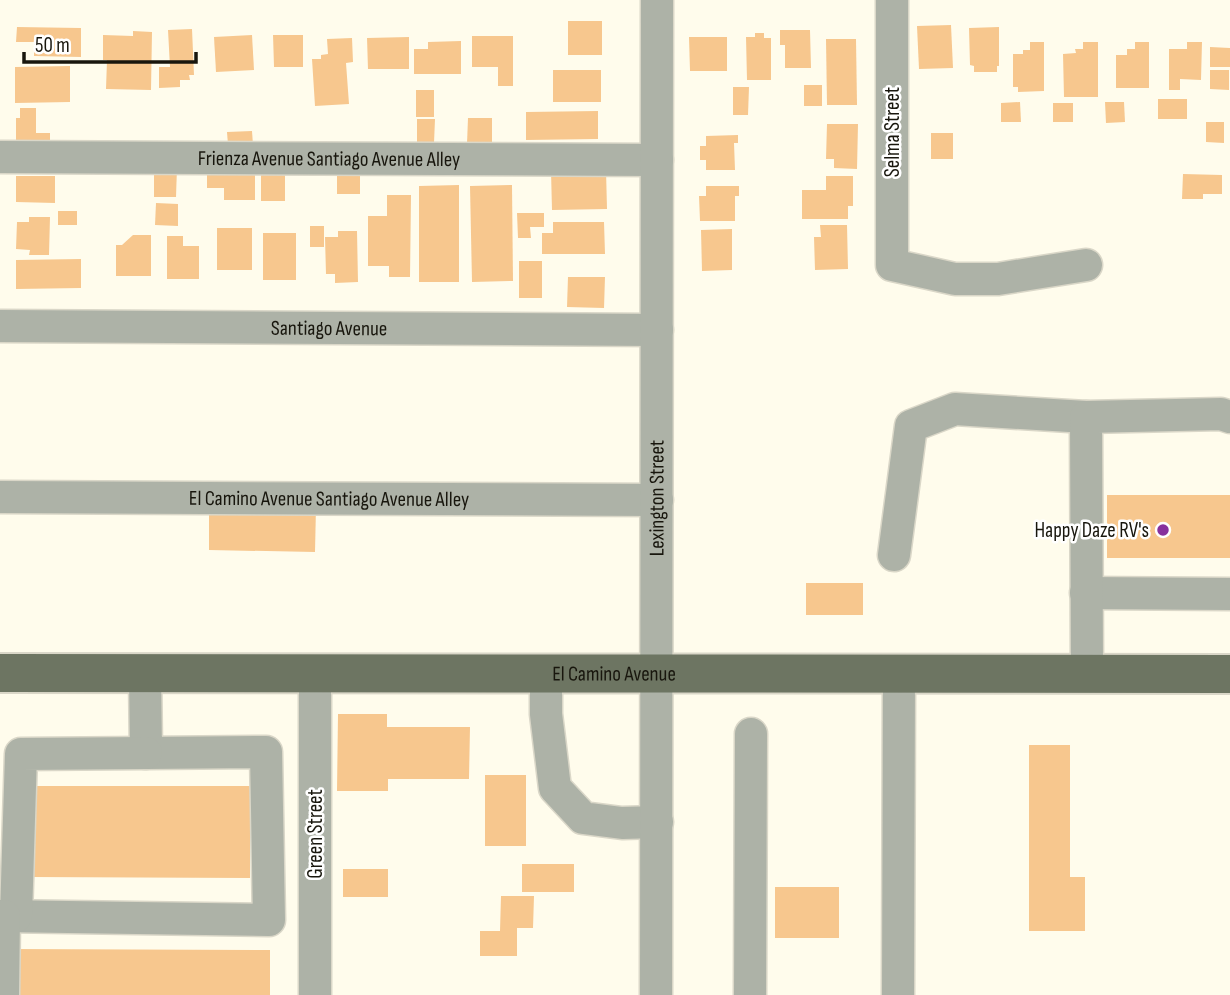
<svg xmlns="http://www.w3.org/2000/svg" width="1230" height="995" viewBox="0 0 1230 995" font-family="'Sofia Sans Condensed',sans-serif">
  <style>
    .building { fill: #f7c78e }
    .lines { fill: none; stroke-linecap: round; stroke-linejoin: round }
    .minor-casing { stroke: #dad7c8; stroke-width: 35 }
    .major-casing { stroke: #dad7c8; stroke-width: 42 }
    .minor { stroke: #adb2a7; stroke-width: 32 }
    .major { stroke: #6d7562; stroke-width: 38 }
    .poi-dot { fill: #87309d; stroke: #fff; stroke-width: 2.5 }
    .labels { text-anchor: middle; stroke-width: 5; stroke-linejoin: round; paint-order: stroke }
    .street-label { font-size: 21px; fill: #18160d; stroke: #fff }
    .poi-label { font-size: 21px; fill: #18160d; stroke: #fff; text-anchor: end }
  </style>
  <rect width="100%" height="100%" fill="#fffcec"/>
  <!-- building -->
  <g class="building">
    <rect x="568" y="21" width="34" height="34"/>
    <path d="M951 25 953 68 919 69 917 26Z"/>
    <path d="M17 27 81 28V57L34 56V42H16Z"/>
    <path d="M999 27V66H997V72H974V66L970 65 969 28Z"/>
    <path d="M192 29 194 75H189L190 80H180V87L159 88V67H170L168 30Z"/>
    <path d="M780 30H810L811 68H785V45H780Z"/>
    <path d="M133 31 152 32 151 90 106 89 107 60H103V35L133 36Z"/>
    <path d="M755 33H764V38H771V80H747L746 37H755Z"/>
    <path d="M252 35 254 70 216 72 214 37Z"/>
    <path d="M273 35H303V67H274Z"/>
    <path d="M472 36H513V86H498V67H472Z"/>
    <path d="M409 37V69H368L367 38Z"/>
    <path d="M689 37H727V71H690Z"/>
    <path d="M352 38 353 62 346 63 349 104 315 106 312 59H321V55L328 54 327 39Z"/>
    <path d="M826 39H856L857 105H827Z"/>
    <path d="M461 41V74H414V49H428V42Z"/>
    <path d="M1030 42H1044V91L1018 92V87H1013V54H1023V50H1030Z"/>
    <path d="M1083 42H1098V97H1064L1063 54 1076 53 1075 49H1083Z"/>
    <path d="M1135 42H1149V88H1116V55H1127V49H1135Z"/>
    <path d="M1187 42H1202L1201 80 1180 79V90H1169V49H1187Z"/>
    <path d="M1210 47 1230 48V67H1210Z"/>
    <path d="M70 66V102L15 103V67Z"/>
    <rect x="553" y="70" width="48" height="32"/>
    <path d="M1210 70H1229V90L1210 89Z"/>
    <rect x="804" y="85" width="18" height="21"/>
    <path d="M733 87H749L748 115H733Z"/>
    <rect x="416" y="90" width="18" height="27"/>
    <rect x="1158" y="99" width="29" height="20"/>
    <path d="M1020 102 1021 122H1001V103Z"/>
    <path d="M1105 102H1124L1125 122 1106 123Z"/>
    <rect x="1053" y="103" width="20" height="19"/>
    <path d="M20 108H36V133H50V146L16 147V118H20Z"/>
    <path d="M598 111V139L526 140V112Z"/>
    <path d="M468 118H492V145L467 144Z"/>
    <path d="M417 119H435L434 143H417Z"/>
    <path d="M1206 122H1224V143L1206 142Z"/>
    <path d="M827 124H858L857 169 834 168V159H826Z"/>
    <path d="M252 131 253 145H228L227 132Z"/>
    <rect x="931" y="133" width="22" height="26"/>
    <path d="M738 135V143H734L735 170H706V160H700V146H706V136Z"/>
    <path d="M255 165V200H224V188H207V166Z"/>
    <path d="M154 166 177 167 176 197H154Z"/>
    <path d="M360 168V194H337V171Z"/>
    <path d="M606 170 607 209 552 210 551 171Z"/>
    <path d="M1183 174 1222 175V194H1203V199H1182Z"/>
    <rect x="261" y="175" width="24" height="26"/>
    <path d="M16 176H55V203L16 202Z"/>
    <path d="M826 176H853V206H848V219H802V190H826Z"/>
    <path d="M459 185V282H419V186Z"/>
    <path d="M512 185 513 281 472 282 470 186Z"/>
    <path d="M706 186H739V196H735V221H700L699 196H706Z"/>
    <path d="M387 195H411L410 277H389V266H368V216H387Z"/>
    <path d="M156 203 178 204V226L155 225Z"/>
    <rect x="58" y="211" width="19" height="14"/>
    <path d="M517 213H544V227H530L531 238H518Z"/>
    <path d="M29 217H50L49 255H29L30 250 16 249 17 222H29Z"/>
    <path d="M553 222H604L605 254H542V233H553Z"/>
    <path d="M820 225H847L848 269 815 270 814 237H821Z"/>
    <rect x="310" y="226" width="14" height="21"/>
    <rect x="217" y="228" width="35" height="42"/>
    <path d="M732 229V270L702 271 701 230Z"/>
    <path d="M338 231H357L358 282 335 283V274H326L325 237H338Z"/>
    <rect x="263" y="233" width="33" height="47"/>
    <path d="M133 235H151V276H116V245H122Z"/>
    <path d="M167 236H183V246H199V279H167Z"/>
    <path d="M81 259V288L16 289V260Z"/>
    <rect x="519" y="261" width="23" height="37"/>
    <path d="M568 277H605L604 308 567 307Z"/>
    <rect x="1107" y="495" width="123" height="63"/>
    <path d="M209 506 316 507 315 552 209 550Z"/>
    <rect x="806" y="583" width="57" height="32"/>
    <path d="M338 714H387V727H470L469 779H388V791H337Z"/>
    <path d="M1029 745H1070V877H1085V931H1029Z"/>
    <rect x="485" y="775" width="41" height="71"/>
    <path d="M29 786H250V878L29 877Z"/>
    <rect x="522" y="864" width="52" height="28"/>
    <rect x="343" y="869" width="45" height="28"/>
    <rect x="775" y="887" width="64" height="51"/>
    <path d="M501 896H534L533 928H517V956H480V931H500Z"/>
    <path d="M10 949 270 950V995H10Z"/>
  </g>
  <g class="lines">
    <defs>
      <g id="minor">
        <path d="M892 0V265L955 279H998L1086 265"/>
        <path id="s1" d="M0 157 657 160"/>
        <path id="s2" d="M0 326 657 330"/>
        <path id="s3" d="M0 497 657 500"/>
        <path d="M894 555 911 426 955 409 1086 417"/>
        <path d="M1086 593 1230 594"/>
        <path d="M546 673V714L555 788 583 818 622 823 657 822"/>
        <path d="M1087 673 1086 417 1221 414 1230 417"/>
        <path d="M0 916 269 920 266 752 146 753 145 673"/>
        <path d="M16 916 21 754 146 753"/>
        <path d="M3 995 4 916"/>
        <path d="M315 995V673"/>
        <path id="s4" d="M656 995 657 0"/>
        <path d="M750 995 751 734"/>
        <path d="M898 995 899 673"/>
      </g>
      <g id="major">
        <path id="s5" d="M0 673 1230 674"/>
      </g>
    </defs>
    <!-- minor casing -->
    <use href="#minor" class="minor-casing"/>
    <!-- major casing -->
    <use href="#major" class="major-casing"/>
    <!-- minor -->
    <use href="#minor" class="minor"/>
    <!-- major -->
    <use href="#major" class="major"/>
  </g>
  <!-- markers -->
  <circle class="poi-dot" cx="1163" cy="530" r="7"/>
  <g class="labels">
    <!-- street labels -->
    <g class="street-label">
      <text transform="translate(892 132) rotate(-90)" y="7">Selma Street</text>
      <text dy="7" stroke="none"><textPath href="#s1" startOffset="329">Frienza Avenue Santiago Avenue Alley</textPath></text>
      <text dy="7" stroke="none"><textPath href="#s2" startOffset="329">Santiago Avenue</textPath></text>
      <text dy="7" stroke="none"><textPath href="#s3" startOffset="329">El Camino Avenue Santiago Avenue Alley</textPath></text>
      <text dy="7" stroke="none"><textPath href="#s4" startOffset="497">Lexington Street</textPath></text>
      <text dy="7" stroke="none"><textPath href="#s5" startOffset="614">El Camino Avenue</textPath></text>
      <text transform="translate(315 834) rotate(-90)" y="7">Green Street</text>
    </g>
    <!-- poi labels -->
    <g class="poi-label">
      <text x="1149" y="537">Happy Daze RV's</text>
    </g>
  </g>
  <!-- scale -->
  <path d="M24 52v10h172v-10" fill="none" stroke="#18160d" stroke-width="3.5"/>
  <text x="35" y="52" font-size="21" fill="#18160d" stroke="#ffffff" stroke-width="5" paint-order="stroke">50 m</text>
</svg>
